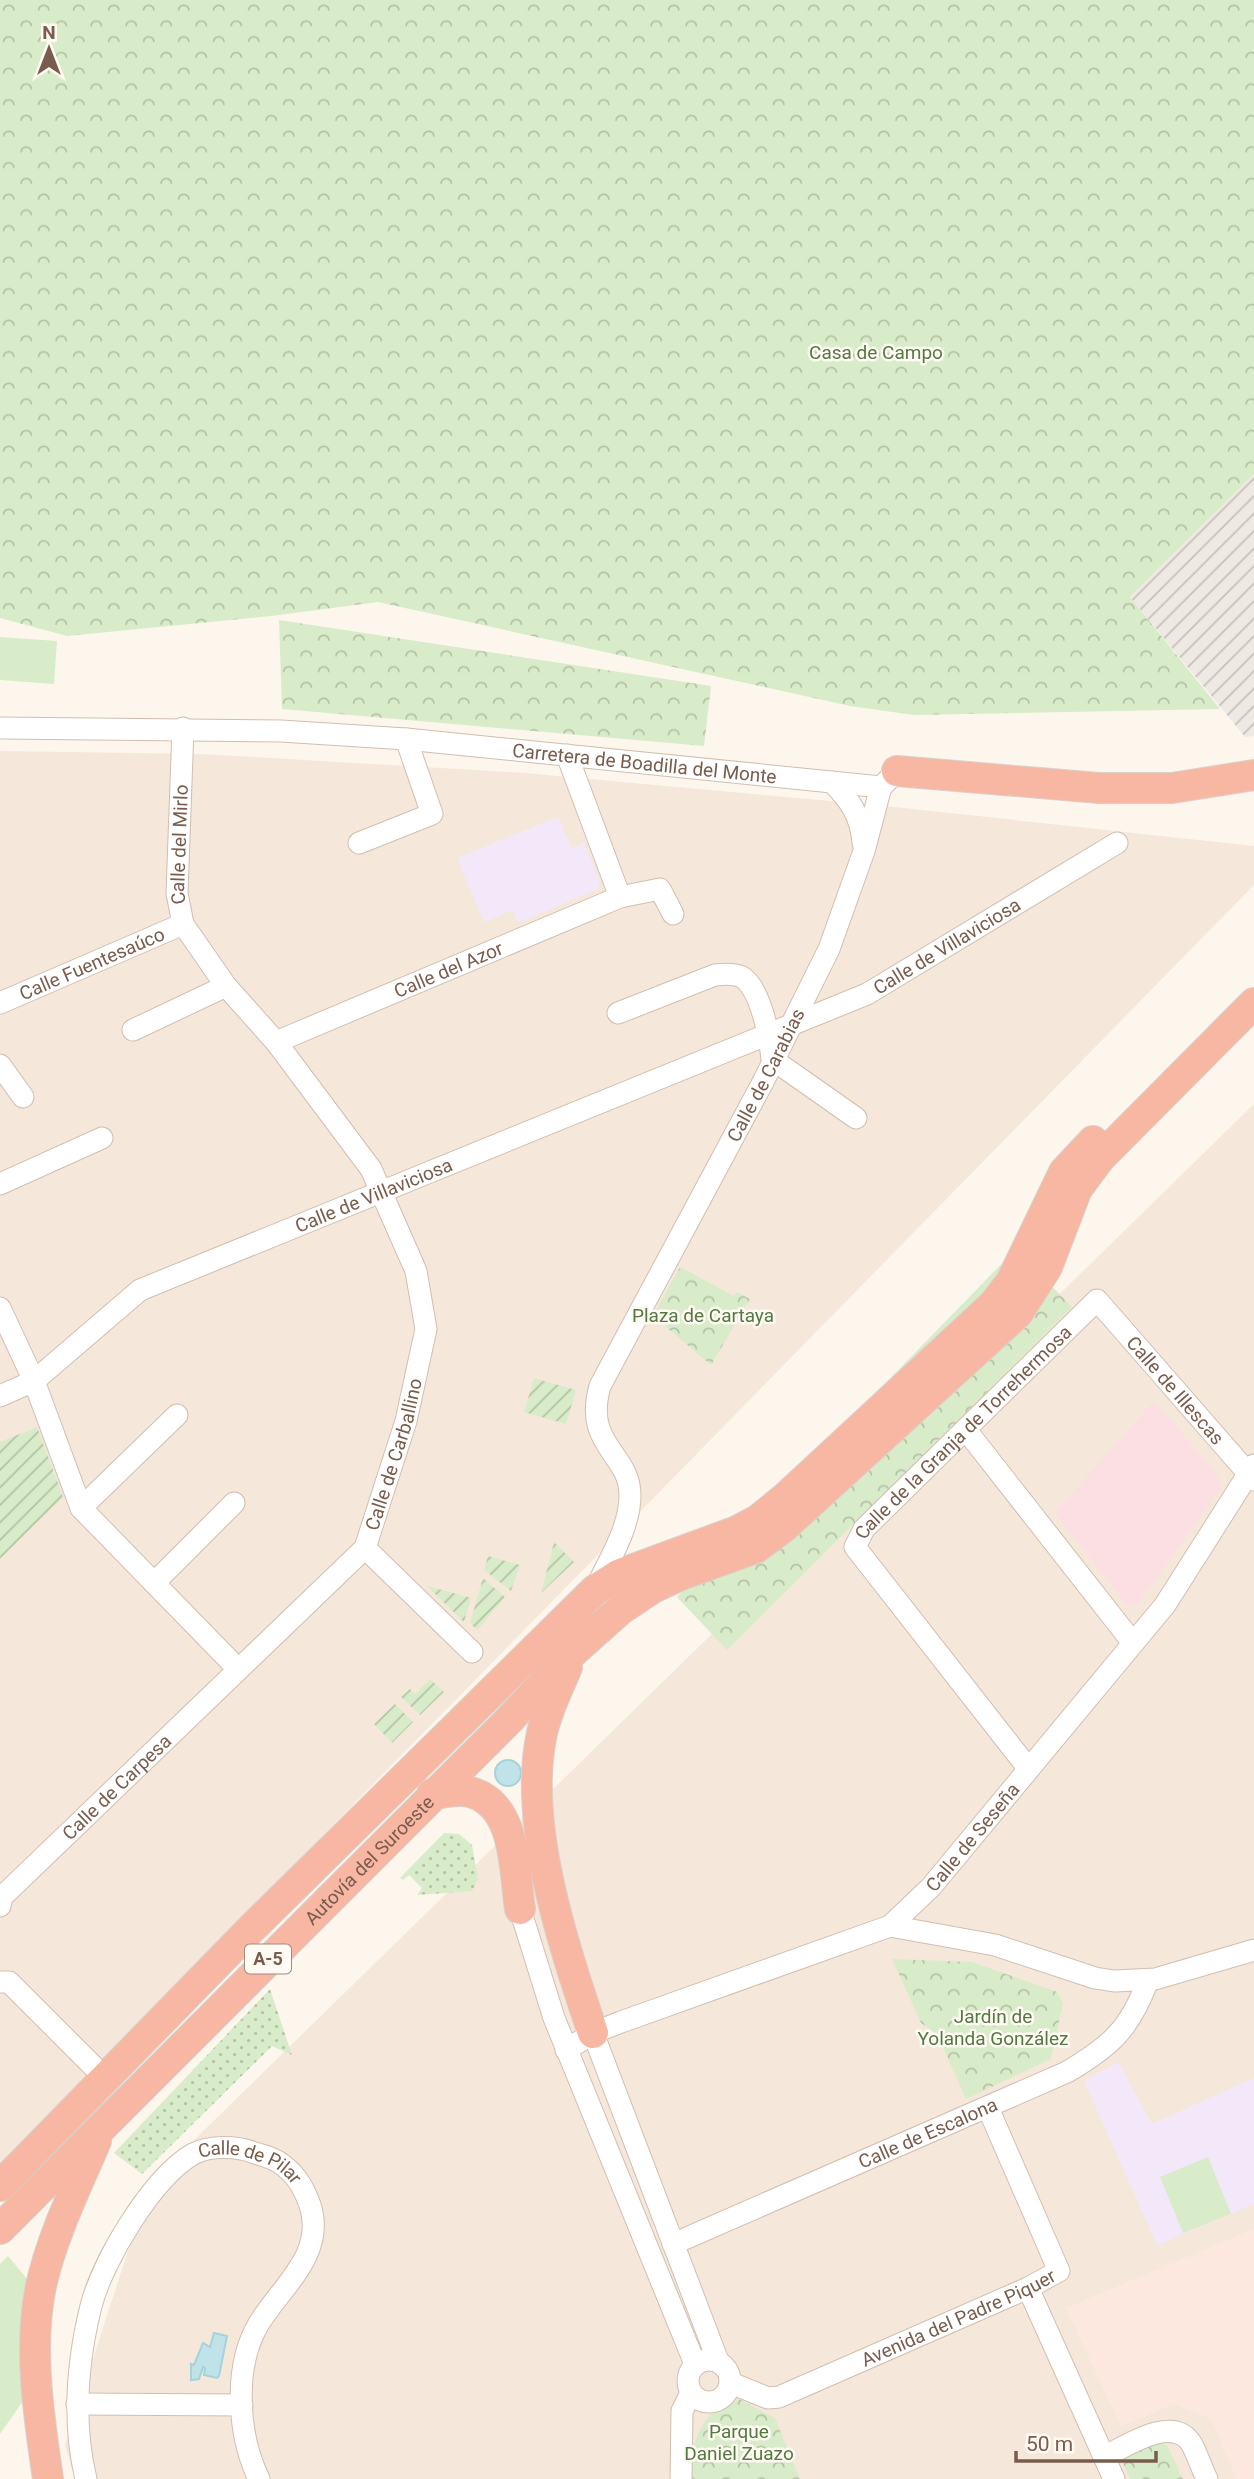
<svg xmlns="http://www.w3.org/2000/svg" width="1254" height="2479" viewBox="0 0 1254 2479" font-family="Roboto,sans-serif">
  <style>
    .residential { fill: #f5e8da }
    .commercial { fill: #fde8e0 }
    .industrial { fill: url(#industrial-furrows) }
    .education { fill: #f3e8fa }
    .medical { fill: #fbdfe3 }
    .grass { fill: url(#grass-dots) }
    .forest { fill: url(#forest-crowns) }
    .garden { fill: url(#garden-furrows) }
    .pitch { fill: #d8ecc9 }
    .water { fill: #bfe3e8; stroke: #a5d3da; stroke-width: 2 }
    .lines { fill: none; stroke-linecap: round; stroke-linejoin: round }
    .minor-casing { stroke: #d1beb0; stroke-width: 23 }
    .highway-casing { stroke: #dad1cd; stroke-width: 32 }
    .minor { stroke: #fff; stroke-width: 21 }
    .highway { stroke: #f7b7a3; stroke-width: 30 }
    .labels { text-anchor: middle; stroke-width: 5; stroke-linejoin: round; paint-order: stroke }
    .shield { fill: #fffaf3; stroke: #a28b7f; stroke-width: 2 }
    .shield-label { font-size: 18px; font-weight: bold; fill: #7a5c4d }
    .park-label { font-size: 19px; fill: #537a41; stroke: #fffaf3 }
    .street-label { font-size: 19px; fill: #7a5c4d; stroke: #fffaf3 }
  </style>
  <defs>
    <pattern id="industrial-furrows" width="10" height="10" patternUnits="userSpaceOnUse" patternTransform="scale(1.75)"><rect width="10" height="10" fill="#efe9e4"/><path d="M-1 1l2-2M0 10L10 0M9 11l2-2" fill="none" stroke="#c7c0bb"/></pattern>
    <pattern id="grass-dots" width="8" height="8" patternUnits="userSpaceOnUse" patternTransform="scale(1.75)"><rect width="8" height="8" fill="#d8ecc9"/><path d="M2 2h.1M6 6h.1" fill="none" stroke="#b4c2a5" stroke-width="1.8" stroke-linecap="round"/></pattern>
    <pattern id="forest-crowns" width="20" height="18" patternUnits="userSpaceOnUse" patternTransform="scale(1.75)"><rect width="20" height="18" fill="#d8ecc9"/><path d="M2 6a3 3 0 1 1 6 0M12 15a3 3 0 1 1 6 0" fill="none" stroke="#b4c2a5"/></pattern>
    <pattern id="garden-furrows" width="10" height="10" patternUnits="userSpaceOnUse" patternTransform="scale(1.75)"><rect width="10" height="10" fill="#d8ecc9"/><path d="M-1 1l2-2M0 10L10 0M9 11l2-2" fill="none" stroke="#b4c2a5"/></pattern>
  </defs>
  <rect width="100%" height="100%" fill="#fdf6ec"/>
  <!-- residential -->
  <g class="residential">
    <path d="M0 751 201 754 525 773 895 807 1254 846V885L0 2165Z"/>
    <path d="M1254 1104V2479H75L65 2445 150 2183Z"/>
  </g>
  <!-- commercial -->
  <path class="commercial" d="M1254 2229V2479H1237L1211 2419 1174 2404 1121 2426 1066 2308Z"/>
  <!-- industrial -->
  <path class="industrial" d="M1254 474V736L1245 737 1130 597Z"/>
  <!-- education -->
  <g class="education">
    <path d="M558 817 571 848 584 843 600 882 597 889 518 923 513 910 484 922 457 858Z"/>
    <path d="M1118 2062 1152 2124 1254 2078V2204L1157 2245 1084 2081Z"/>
  </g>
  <!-- medical -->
  <path class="medical" d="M1154 1401 1217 1475 1221 1488 1138 1603 1132 1605 1126 1603 1055 1513Z"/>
  <!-- grass -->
  <g class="grass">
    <path d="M444 1833 459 1834 472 1845 478 1879 472 1891 417 1895 422 1888 409 1875 403 1880 400 1878Z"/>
    <path d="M270 1989 292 2055 272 2046 142 2174 114 2153Z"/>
  </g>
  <!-- forest -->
  <g class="forest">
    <path d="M0 0H1254V474L1130 597 1220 709 914 715 850 706 378 602 271 616 67 636 0 618Z"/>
    <path d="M279 620 711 686 704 746 282 709Z"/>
    <path d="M1016 1249 1072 1307 727 1650 677 1597Z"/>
    <path d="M680 1267 734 1296 737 1292 750 1299 711 1365 653 1316Z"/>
    <path d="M892 1959 972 1962 1057 1992 1063 2003 1051 2059 966 2099 937 2034 921 2023Z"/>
    <path d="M739 2399 775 2418 800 2479H692C686 2462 697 2428 710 2415 716 2408 731 2404 739 2399Z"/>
    <path d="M1156 2442 1167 2445 1183 2479H1130L1121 2459Z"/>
  </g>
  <!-- garden -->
  <g class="garden">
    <path d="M534 1378 576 1390 566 1424 524 1412Z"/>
    <path d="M37 1427 63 1497 0 1559V1442Z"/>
    <path d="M554 1542 574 1562 541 1593Z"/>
    <path d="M488 1556 520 1565 511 1591 484 1570Z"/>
    <path d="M483 1578 505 1597 477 1630 470 1623Z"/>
    <path d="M428 1586 471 1598 464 1622 428 1587Z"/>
    <path d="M430 1679 444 1692 420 1715 401 1697 410 1689 415 1694Z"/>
    <path d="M395 1704 413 1722 392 1743 374 1724Z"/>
  </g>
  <!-- pitch -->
  <g class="pitch">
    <path d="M0 637 57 641 54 684 0 680Z"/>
    <path d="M1208 2157 1231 2214 1183 2233 1160 2177Z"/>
    <path d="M8 2256 37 2291 23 2401 0 2434V2264Z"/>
  </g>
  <!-- water -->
  <g class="water">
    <circle cx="508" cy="1773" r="13"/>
    <path d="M214 2333 227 2336 219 2376 217 2378 204 2375 205 2368 203 2367 199 2379 191 2380V2364L194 2365 203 2343 210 2347Z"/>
  </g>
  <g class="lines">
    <defs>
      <g id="minor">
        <path id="s1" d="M0 728 281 731 406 739 881 787"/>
        <path d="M832 782C850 800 861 816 863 843"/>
        <path d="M359 843 432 814 406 739"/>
        <path d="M620 897 660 889 673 914"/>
        <path id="s2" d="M0 1003 183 924"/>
        <path d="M618 1013 715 975C723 974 734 973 742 977 761 989 770 1039 772 1059L856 1118"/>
        <path d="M133 1030 226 986"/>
        <path id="s3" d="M276 1042 620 897 567 755"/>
        <path d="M0 1065 23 1097"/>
        <path d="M0 1184 102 1138"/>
        <path d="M0 1308 34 1381 81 1508 237 1668"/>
        <path id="s4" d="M0 1396 34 1381 140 1290 867 994 1117 843"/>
        <path d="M966 1430 1133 1643"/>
        <path d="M81 1508 177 1415"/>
        <path d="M365 1548 472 1652"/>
        <path d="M154 1583 234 1503"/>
        <path id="s5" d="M595 1590C608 1561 630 1529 630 1495 630 1453 583 1446 600 1386L763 1082 829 949 864 851 881 787 897 771"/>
        <path id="s6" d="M1028 1768 855 1547 864 1529 1097 1300 1254 1480"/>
        <path id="s7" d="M0 1906 2 1897 365 1548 406 1421 426 1329 416 1271 371 1169 276 1042 226 986 183 924 177 893 183 728"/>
        <path d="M520 1909 554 2018 695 2364"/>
        <path d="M890 1926 995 1945 1095 1978 1114 1981 1155 1979 1254 1950"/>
        <path d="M0 1982H9L93 2066"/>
        <path d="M593 2033 718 2361"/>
        <path id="s8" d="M566 2050 593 2033 621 2022 890 1926 931 1887 1165 1605 1254 1465"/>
        <path id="s9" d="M673 2244 1067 2072C1111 2046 1130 2029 1148 1980"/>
        <path d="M1028 2288 1114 2479"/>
        <circle cx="709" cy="2381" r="21"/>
        <path id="s10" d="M731 2383 768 2398 779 2397 1028 2288 1059 2271 988 2108"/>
        <path d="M77 2404 242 2405"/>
        <path d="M1104 2457C1125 2447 1172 2414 1191 2443 1197 2453 1201 2467 1207 2479"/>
        <path id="s11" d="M86 2479C72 2421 77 2363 91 2306 103 2260 152 2178 193 2154 210 2145 238 2146 255 2153 265 2156 277 2159 284 2166 298 2177 304 2189 310 2205 326 2255 281 2286 258 2325 233 2368 238 2436 259 2479"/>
        <path d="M681 2479 682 2411 691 2393"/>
      </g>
      <g id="highway">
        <path d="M897 771 1099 788H1172L1254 775"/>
        <path d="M567 1667C558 1689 547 1710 542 1733 522 1823 564 1947 593 2033"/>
        <path d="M432 1794C444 1793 459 1789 470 1792 517 1804 514 1870 520 1909"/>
        <path d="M0 2186 251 1929 595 1590 620 1574 737 1531 758 1520 785 1498 993 1305 1011 1282 1064 1172 1093 1141"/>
        <path id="s12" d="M0 2229 509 1720 574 1651 620 1610 653 1588 681 1575 756 1548 784 1527 1018 1313 1047 1267 1077 1189 1100 1158 1254 1003"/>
        <path d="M48 2479C39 2417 28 2348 41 2286 52 2236 76 2188 96 2141"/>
      </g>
    </defs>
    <!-- minor casing -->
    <use href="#minor" class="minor-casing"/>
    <!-- highway casing -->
    <use href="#highway" class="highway-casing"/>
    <!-- minor -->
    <use href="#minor" class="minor"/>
    <!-- highway -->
    <use href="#highway" class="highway"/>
  </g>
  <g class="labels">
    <!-- shield labels -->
    <rect class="shield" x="245" y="1944.5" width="46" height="29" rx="5"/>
    <g class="shield-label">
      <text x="268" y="1965">A-5</text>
    </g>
    <!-- park labels -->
    <g class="park-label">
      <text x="876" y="359">Casa de Campo</text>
      <text x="703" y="1322">Plaza de Cartaya</text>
      <text x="993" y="2023">Jardín de<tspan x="993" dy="22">Yolanda González</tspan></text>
      <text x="739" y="2438">Parque<tspan x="739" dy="22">Daniel Zuazo</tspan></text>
    </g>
    <!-- street labels -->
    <g class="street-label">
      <text dy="7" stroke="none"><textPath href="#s1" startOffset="646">Carretera de Boadilla del Monte</textPath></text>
      <text dy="7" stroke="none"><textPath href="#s7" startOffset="1300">Calle del Mirlo</textPath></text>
      <text dy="7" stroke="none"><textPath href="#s4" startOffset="1055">Calle de Villaviciosa</textPath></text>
      <text dy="7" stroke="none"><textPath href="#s2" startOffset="100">Calle Fuentesaúco</textPath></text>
      <text dy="7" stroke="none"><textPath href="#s3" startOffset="187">Calle del Azor</textPath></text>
      <text dy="7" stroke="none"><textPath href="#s5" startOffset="572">Calle de Carabias</textPath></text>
      <text dy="7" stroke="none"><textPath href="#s4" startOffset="429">Calle de Villaviciosa</textPath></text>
      <text dy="7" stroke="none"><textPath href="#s6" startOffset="747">Calle de Illescas</textPath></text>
      <text dy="7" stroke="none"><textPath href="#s6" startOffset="439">Calle de la Granja de Torrehermosa</textPath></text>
      <text dy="7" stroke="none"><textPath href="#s7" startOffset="611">Calle de Carballino</textPath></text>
      <text dy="7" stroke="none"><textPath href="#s7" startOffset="168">Calle de Carpesa</textPath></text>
      <text dy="7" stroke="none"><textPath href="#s8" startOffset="469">Calle de Seseña</textPath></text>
      <text dy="7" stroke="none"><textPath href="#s12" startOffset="522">Autovía del Suroeste</textPath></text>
      <text dy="7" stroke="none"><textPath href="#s9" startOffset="278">Calle de Escalona</textPath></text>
      <text dy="7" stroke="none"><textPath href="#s11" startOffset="422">Calle de Pilar</textPath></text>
      <text dy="7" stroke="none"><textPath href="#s10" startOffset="247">Avenida del Padre Piquer</textPath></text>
    </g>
  </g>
  <!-- north arrow -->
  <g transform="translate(49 49)" stroke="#fffaf3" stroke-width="5" paint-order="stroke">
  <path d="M0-5L12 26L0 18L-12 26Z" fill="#7a5c4d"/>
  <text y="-10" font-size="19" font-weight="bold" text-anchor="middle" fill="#7a5c4d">N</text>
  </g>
  <!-- scale -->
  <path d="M1016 2451v10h140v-10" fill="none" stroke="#7a5c4d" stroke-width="3.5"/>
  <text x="1026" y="2451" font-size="21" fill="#7a5c4d" stroke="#fffaf3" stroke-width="5" paint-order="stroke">50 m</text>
</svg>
